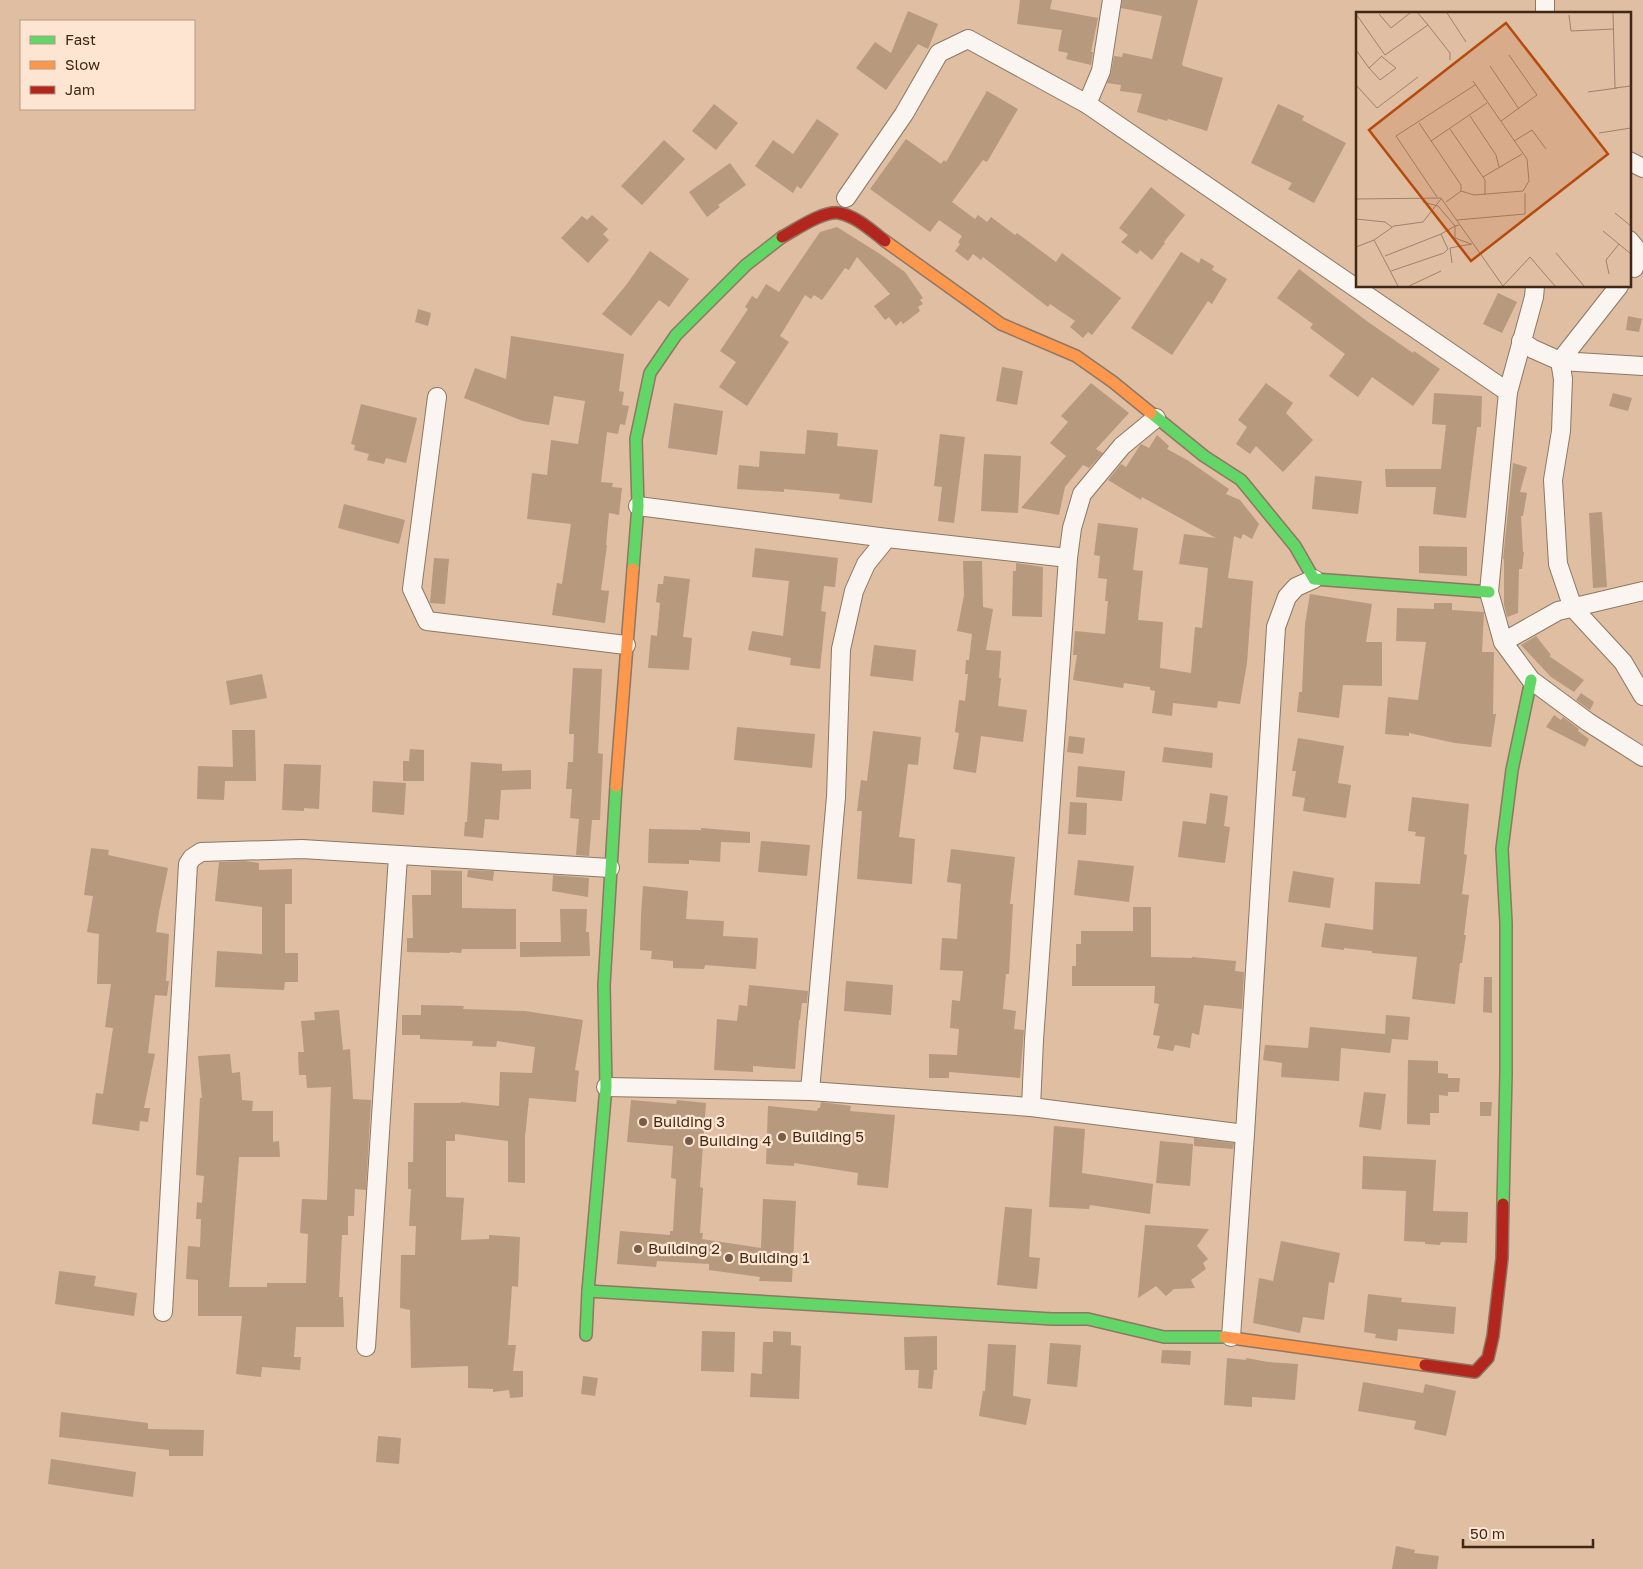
<svg xmlns="http://www.w3.org/2000/svg" width="1643" height="1569" viewBox="0 0 1643 1569" font-family="'Golos Text',sans-serif">
  <style>
    .building { fill: #b7997e }
    .lines { fill: none; stroke-linecap: round; stroke-linejoin: round }
    .street-casing { stroke: #8e7763; stroke-width: 20 }
    .fast-casing { stroke: #8e7763; stroke-width: 14 }
    .slow-casing { stroke: #8e7763; stroke-width: 14 }
    .jam-casing { stroke: #8e7763; stroke-width: 14 }
    .street { stroke: #faf5f1; stroke-width: 18 }
    .fast { stroke: #63d668; stroke-width: 11 }
    .slow { stroke: #ff974d; stroke-width: 11 }
    .jam { stroke: #b3261e; stroke-width: 11 }
    .poi-dot { fill: #785d46; stroke: #fee5d1; stroke-width: 2 }
    .labels { text-anchor: middle; stroke-width: 4.5; stroke-linejoin: round; paint-order: stroke }
    .poi-label { font-size: 15px; fill: #402914; stroke: #fee5d1; text-anchor: start }
    .inset-road { fill: none; stroke: #9f8269; stroke-width: 1 }
    .view { fill: #b64b0e; fill-opacity: 0.15; stroke: #b64b0e; stroke-width: 2.5 }
    .inset-edge { fill: none; stroke: #402914; stroke-width: 2.5 }
  </style>
  <rect width="100%" height="100%" fill="#dfbea2"/>
  <!-- building -->
  <g class="building">
    <path d="M1020 0H1052L1050 9 1098 18 1091 52H1093L1091 65 1066 59 1068 53 1058 51 1062 30 1017 24Z"/>
    <path d="M1122 0H1198L1182 64 1183 66 1223 78 1207 131 1168 119 1167 121 1137 112 1142 94 1120 91 1121 85 1107 83 1111 73 1114 56 1122 57 1123 53 1152 59 1162 16 1121 8Z"/>
    <path d="M908 11 938 24 928 49 918 44 886 90 856 68 875 42 891 53Z"/>
    <path d="M987 91 1018 109 987 162 983 160 952 202 975 219 978 215 987 222 991 217 1015 235 1017 233 1056 262 1062 253 1121 298 1092 335 1088 332 1083 338 1070 327 1075 321 1050 304 1048 307 983 257 981 260 973 254 968 261 955 251 960 244 958 242 962 236 939 220 930 232 870 189 906 139 941 164 944 160 946 162Z"/>
    <path d="M714 104 738 123 716 150 692 131Z"/>
    <path d="M1278 104 1304 116 1302 120 1346 143 1314 203 1288 189 1292 183 1251 163Z"/>
    <path d="M817 119 839 134 801 189 797 186 793 193 755 166 773 140 793 154Z"/>
    <path d="M664 140 685 159 642 205 621 186Z"/>
    <path d="M730 163 746 185 718 205 720 207 707 217 689 192Z"/>
    <path d="M1151 187 1185 215 1164 242 1165 243 1152 260 1140 250 1137 254 1121 242 1128 235 1119 228Z"/>
    <path d="M592 215 608 229 603 234 609 240 588 263 561 238 582 216 587 220Z"/>
    <path d="M837 227 880 254 905 272 923 298 920 300 923 304 918 307 920 311 903 324 901 321 896 326 889 317 885 320 874 306 890 294 857 257 849 270 845 268 822 300 814 295 811 299 805 295 780 336 789 342 747 406 719 387 736 362 720 351 748 309 745 307 752 296 757 299 766 284 779 292 820 232Z"/>
    <path d="M650 251 689 279 669 307 659 300 631 336 602 314 627 284Z"/>
    <path d="M1181 252 1199 263 1201 258 1214 266 1212 270 1227 279 1212 304 1208 301 1172 355 1131 328Z"/>
    <path d="M1299 269 1368 322 1413 353 1414 351 1440 369 1413 406 1372 377 1358 397 1329 376 1345 354 1310 328 1313 324 1277 298Z"/>
    <path d="M1498 293 1517 302 1502 333 1483 324Z"/>
    <path d="M418 309 431 313 428 326 415 322Z"/>
    <path d="M1628 316 1642 319 1639 332 1626 330Z"/>
    <path d="M511 336 624 354 619 391 624 392 622 405 629 406 625 425 620 424 618 434 607 432 601 482 613 483 612 487 622 488 619 515 609 513 606 545H607L601 590 609 591 605 623 552 615 557 583 562 584 571 524 527 519 532 473 547 475 551 440 578 444 585 401 554 396 549 425 523 421 464 398 475 368 506 379Z"/>
    <path d="M1002 367 1023 371 1017 405 996 401Z"/>
    <path d="M1091 383 1129 413 1096 449 1103 453 1089 468 1083 465 1065 487 1059 515 1021 508 1066 456 1050 443 1068 422 1061 416Z"/>
    <path d="M1266 383 1293 403 1286 413 1313 440 1283 472 1256 446 1250 454 1236 444 1247 427 1238 420Z"/>
    <path d="M1434 393 1482 396 1481 427H1477L1466 518 1433 514 1436 487H1386L1385 469H1441L1446 425 1432 424Z"/>
    <path d="M1613 393 1632 398 1628 411 1609 406Z"/>
    <path d="M674 403 723 411 717 455 668 448Z"/>
    <path d="M361 404 417 418 406 463 386 458 384 464 367 460 369 454 354 450 355 445 351 444Z"/>
    <path d="M807 430 838 433 837 446 878 450 872 503 839 499 840 494 784 489V492L737 489 739 465 759 467 760 451 805 454Z"/>
    <path d="M940 434 965 437 954 523 938 521 942 487 934 486Z"/>
    <path d="M1157 435 1169 446 1167 449 1187 460 1229 489 1226 494 1240 500 1259 524 1252 539 1243 534 1241 539 1234 536 1228 578 1253 581 1247 663 1240 704 1218 701 1217 708 1173 703 1172 716 1152 713 1155 691 1150 690V687L1124 683 1123 688 1073 680 1077 655H1073L1075 631 1105 634 1108 601H1105L1107 579 1098 578 1100 556 1094 555 1098 523 1138 528 1133 570 1143 571 1138 620 1163 622 1160 668 1191 673 1195 627 1202 628 1208 568 1179 564 1184 534 1216 538 1142 497 1141 500 1108 480 1121 464 1126 467 1141 444 1149 448Z"/>
    <path d="M984 454 1021 456 1018 513 981 511Z"/>
    <path d="M1513 463 1527 467 1520 492 1527 493 1523 516H1521L1523 552H1524L1522 569H1519L1518 613 1507 617 1504 605V559H1503Z"/>
    <path d="M1315 476 1362 481 1358 514 1312 509Z"/>
    <path d="M344 504 405 520 399 544 338 528Z"/>
    <path d="M1602 512 1607 587 1593 588 1589 513Z"/>
    <path d="M1419 546 1467 547V576L1419 573Z"/>
    <path d="M755 548 838 558 835 587 824 586 821 611 826 612 820 669 790 665 791 658 748 650 752 631 783 636 789 581 752 577Z"/>
    <path d="M434 558 449 559 445 604 430 603Z"/>
    <path d="M963 561H982L983 607 993 609 986 650 1001 651 999 678H1001L998 706 1027 710 1023 742 981 736 976 773 953 769 959 733 955 732 959 700 965 701 968 674H965L966 660H969L972 634 957 631 964 595Z"/>
    <path d="M1016 563 1043 567 1042 617 1012 616 1013 571H1016Z"/>
    <path d="M664 576 690 579 683 637 692 638 689 670 648 668 651 635 657 636 660 603 656 602 658 584H663Z"/>
    <path d="M1310 594 1372 604 1366 642H1382V686L1343 685 1339 718 1297 712 1299 692H1302L1305 624Z"/>
    <path d="M1434 603H1452V610L1484 612 1482 652H1494L1493 714H1496L1491 747 1455 743 1409 733V736L1385 734 1388 697 1418 700 1426 642 1396 641 1397 608 1434 609Z"/>
    <path d="M1536 636 1551 655 1549 656 1584 680 1574 692 1551 677 1521 645Z"/>
    <path d="M874 645 916 650 913 681 870 676Z"/>
    <path d="M573 668 602 669 598 753 603 754 600 820H592L589 856 576 855 579 819 570 818 572 789H566L568 762H573L574 734H569Z"/>
    <path d="M262 674 267 698 230 705 226 681Z"/>
    <path d="M1581 693 1594 702 1590 710 1576 700Z"/>
    <path d="M1554 715 1561 720 1563 717 1579 729 1578 731 1589 739 1585 747 1546 727Z"/>
    <path d="M737 727 815 734 812 768 734 760Z"/>
    <path d="M232 730H255L256 781H225L224 800 197 799 198 766 233 767Z"/>
    <path d="M873 731 921 737 918 765 908 764 899 837 915 839 912 884 857 879 862 811H857L861 780 867 781Z"/>
    <path d="M1069 736 1085 738 1083 754 1067 752Z"/>
    <path d="M1298 738 1344 746 1338 783 1351 785 1346 818 1303 811 1305 798 1292 796 1296 771H1292Z"/>
    <path d="M1164 747 1213 753 1212 768 1162 762Z"/>
    <path d="M410 749 424 750V781H403V761H409Z"/>
    <path d="M471 762 502 764V771L531 770V789L501 790 499 820 485 819 483 838 464 836 465 822H467Z"/>
    <path d="M284 764 321 765 319 809 304 808V811L282 810Z"/>
    <path d="M1078 766 1125 771 1122 801 1076 797Z"/>
    <path d="M373 781 406 783 404 815 372 812Z"/>
    <path d="M1210 793 1228 796 1224 826 1230 827 1225 863 1178 857 1183 821 1206 824Z"/>
    <path d="M1412 797 1469 804 1464 854 1467 855 1462 894 1469 895 1464 935H1466L1462 963H1460L1455 1004 1412 999 1417 957 1372 953V951L1344 948V950L1321 947 1325 923 1373 930 1375 882 1420 884 1425 837 1415 836 1416 832 1408 831Z"/>
    <path d="M1070 802 1087 803 1086 835 1068 834Z"/>
    <path d="M701 828 750 832V843L721 842 720 862 689 860V864L648 863 649 829 701 830Z"/>
    <path d="M761 841 810 845 807 876 758 872Z"/>
    <path d="M91 848 109 850 108 855 168 868 159 912 156 932 169 934 166 981H169L167 996 155 995 148 1053 155 1054 144 1108H150L148 1122 140 1121 139 1131 92 1124 96 1093 103 1094 113 1028 105 1027 111 984H97L99 934 87 932 93 896 84 895Z"/>
    <path d="M951 849 1015 857 1010 904H1013L1009 974H1006L1003 1009 1016 1011 1014 1029 1024 1030 1020 1078 949 1072V1078H929V1054L957 1055 959 1029 950 1028 952 1000 960 1001 963 971 940 970 942 938 957 939 961 884 947 882Z"/>
    <path d="M1078 860 1134 866 1129 902 1074 895Z"/>
    <path d="M245 861 259 863V870L292 869V904H285V953H298V982H285L284 990 215 987 217 951 262 954V907L215 901 219 862Z"/>
    <path d="M431 870 462 871V908L516 909V949H462L461 953 450 952V953L407 952V938H413L412 895H431Z"/>
    <path d="M468 870 494 871 493 881 467 877Z"/>
    <path d="M1293 871 1334 878 1330 908 1288 902Z"/>
    <path d="M553 875 589 878 588 897 552 891Z"/>
    <path d="M643 886 688 891 686 919 724 921 723 936 758 938 756 969 705 965 704 969 673 968V961L651 959 652 951 640 950 641 915Z"/>
    <path d="M1133 907H1151V957L1192 958V957L1236 961 1235 971 1244 972 1242 1009 1204 1005 1199 1035 1192 1033 1190 1048 1175 1045 1173 1051 1157 1048 1160 1036 1153 1035 1159 1004 1154 1003 1155 986H1072V966H1076V944H1081V931H1133Z"/>
    <path d="M560 909H587L586 932H589L590 956 520 957V942H561Z"/>
    <path d="M1484 977H1492V1013L1483 1012Z"/>
    <path d="M846 981 893 985 891 1015 844 1011Z"/>
    <path d="M749 985 808 991 807 1003H802L800 1020H799L795 1069 753 1066V1072L714 1070 717 1019 737 1021 739 1005 747 1006Z"/>
    <path d="M421 1005 464 1006 463 1009 525 1011 583 1020 575 1070 579 1071 576 1102 529 1098 525 1137V1183L508 1182V1141L455 1134V1141H446V1197L464 1198 461 1240 489 1239V1235L520 1237 518 1287 512 1286 508 1345H516L513 1371H523V1397L510 1398 509 1390 493 1392V1389L468 1388V1366L411 1368 410 1310 400 1308 401 1255H415L416 1226H409L411 1189H408V1162H413L414 1103H461V1102L499 1106 500 1072 532 1073 535 1047 497 1041 496 1047 472 1046 473 1041 420 1039V1035H402V1015H421Z"/>
    <path d="M339 1010 343 1050 350 1049 353 1099 371 1100 366 1190 355 1189 354 1216H348V1235H342L339 1297H343L344 1327H296L294 1357H301L300 1370 262 1367 261 1377 236 1374 242 1316H198V1280L186 1279 188 1246 200 1247 201 1219H196L197 1202 202 1203 204 1176 196 1175 200 1098H202L198 1056 230 1054 232 1073 240 1072 242 1100 253 1101 252 1111H273V1142L279 1141 280 1157H239L229 1287H267V1283H306L308 1234 300 1233 302 1199 327 1200 331 1087 307 1088 306 1075H299L298 1052H304L301 1021 315 1020 314 1012Z"/>
    <path d="M1386 1015 1410 1017 1408 1040 1392 1039 1390 1053 1341 1048 1339 1081 1281 1077 1282 1063 1263 1060 1265 1045 1308 1048 1310 1027 1385 1034Z"/>
    <path d="M1408 1060 1438 1061V1073L1448 1074V1078H1460L1459 1092H1448V1096L1439 1095V1113H1430V1125L1407 1124Z"/>
    <path d="M1364 1092 1386 1094 1381 1130 1359 1127Z"/>
    <path d="M631 1100 676 1104 677 1100 706 1103 700 1187 703 1188 700 1233H703L702 1239 761 1248 763 1199 796 1201 792 1282 759 1281 760 1277 709 1270V1264L657 1261 656 1267 617 1264 620 1231 670 1235V1231H673L676 1179 671 1178 673 1146 627 1142Z"/>
    <path d="M821 1102 851 1106 850 1111 895 1115 888 1188 857 1185 858 1173 794 1163V1166L766 1164 768 1106 817 1111 818 1108H820Z"/>
    <path d="M1480 1102H1492L1491 1116H1480Z"/>
    <path d="M1054 1126 1085 1129 1082 1173 1153 1184 1150 1214 1090 1205 1089 1209 1049 1207Z"/>
    <path d="M1194 1138 1234 1143 1233 1149 1194 1146Z"/>
    <path d="M1160 1141 1193 1144 1190 1186 1156 1183Z"/>
    <path d="M1363 1156 1436 1160 1433 1211 1468 1212 1467 1243 1441 1242 1440 1245 1425 1244V1242L1404 1241 1406 1191 1362 1189Z"/>
    <path d="M1005 1207 1032 1209 1029 1257 1040 1258 1037 1289 997 1285Z"/>
    <path d="M1145 1225 1209 1229 1197 1246 1208 1259 1203 1263 1206 1269 1191 1280 1195 1288 1174 1289 1166 1296 1156 1286 1138 1298Z"/>
    <path d="M1281 1241 1340 1253 1334 1283 1329 1282 1324 1320 1303 1317 1300 1333 1253 1323 1259 1278 1273 1281Z"/>
    <path d="M59 1271 96 1276 94 1286 137 1293 134 1316 55 1304Z"/>
    <path d="M1368 1294 1402 1298 1401 1302 1456 1307 1454 1334 1398 1329 1397 1341 1375 1338 1376 1334 1364 1332Z"/>
    <path d="M702 1331 735 1332 734 1372 701 1371Z"/>
    <path d="M773 1331 791 1332V1345L801 1346 799 1399 750 1397 751 1373 762 1374 763 1342H773Z"/>
    <path d="M937 1336V1370H934L932 1389 918 1388 919 1370H905L904 1337Z"/>
    <path d="M1050 1343 1081 1345 1077 1387 1047 1384Z"/>
    <path d="M988 1344 1016 1345 1013 1396 1031 1399 1026 1425 979 1416 983 1391H985Z"/>
    <path d="M1162 1350 1191 1351 1190 1365 1161 1363Z"/>
    <path d="M1227 1358 1246 1360V1358L1268 1362 1298 1364 1295 1400 1252 1397V1407L1224 1405Z"/>
    <path d="M583 1376 598 1378 595 1396 581 1394Z"/>
    <path d="M1363 1382 1423 1393 1425 1384 1456 1391 1446 1436 1414 1429 1416 1421 1358 1411Z"/>
    <path d="M61 1412 148 1423V1429L204 1430 203 1456H169V1450L59 1437Z"/>
    <path d="M378 1436 401 1438 399 1464 376 1462Z"/>
    <path d="M51 1459 136 1472 133 1497 48 1484Z"/>
    <path d="M1396 1546 1415 1550 1414 1553 1439 1556 1437 1569H1392Z"/>
  </g>
  <g class="lines">
    <defs>
      <g id="street">
        <path d="M1545 14V0"/>
        <path d="M1087 104 1101 71 1112 0"/>
        <path d="M1629 161 1643 168"/>
        <path d="M846 198 904 114 939 53 968 39 1087 104 1508 392"/>
        <path d="M1629 240 1639 252 1634 268"/>
        <path d="M1535 286 1534 297 1508 392 1489 592 1503 642 1531 680 1588 722 1643 757"/>
        <path d="M1619 286 1560 361 1643 366"/>
        <path d="M1521 341 1533 349 1560 361 1563 379 1561 431 1553 480 1558 564 1573 608 1623 662 1643 696"/>
        <path d="M437 397 412 589 427 621 626 645"/>
        <path d="M638 506 887 538 1068 558"/>
        <path d="M1503 642 1558 611 1643 591"/>
        <path d="M606 1087 810 1091 1031 1107 1245 1134"/>
        <path d="M810 1091 836 797 841 649 854 591 866 564 887 538"/>
        <path d="M1031 1107 1034 1040 1068 558 1072 528 1082 494 1122 446 1156 418"/>
        <path d="M163 1312 188 864 192 858 201 852 302 849 610 868"/>
        <path d="M1231 1337 1245 1134 1276 627 1287 597 1296 587 1314 579"/>
        <path d="M366 1347 398 856"/>
      </g>
      <g id="fast">
        <path d="M1151 413 1204 456 1241 480 1295 546 1314 579 1489 592"/>
        <path d="M633 569 638 506 636 439 650 373 676 335 746 265 782 237"/>
        <path d="M1503 1204 1506 1074V923L1502 849 1512 770 1531 680"/>
        <path d="M588 1291 1052 1319H1088L1164 1337H1225"/>
        <path d="M586 1335 588 1291 606 1087 604 985 616 786"/>
      </g>
      <g id="slow">
        <path d="M885 241 1001 324 1076 356 1113 382 1151 413"/>
        <path d="M616 786 633 569"/>
        <path d="M1225 1337 1425 1365"/>
      </g>
      <g id="jam">
        <path d="M782 237C797 229 822 211 839 213 856 216 872 231 885 241"/>
        <path d="M1425 1365 1475 1372 1488 1358 1493 1336 1502 1258 1503 1204"/>
      </g>
    </defs>
    <!-- street casing -->
    <use href="#street" class="street-casing"/>
    <!-- fast casing -->
    <use href="#fast" class="fast-casing"/>
    <!-- slow casing -->
    <use href="#slow" class="slow-casing"/>
    <!-- jam casing -->
    <use href="#jam" class="jam-casing"/>
    <!-- street -->
    <use href="#street" class="street"/>
    <!-- fast -->
    <use href="#fast" class="fast"/>
    <!-- slow -->
    <use href="#slow" class="slow"/>
    <!-- jam -->
    <use href="#jam" class="jam"/>
  </g>
  <!-- markers -->
  <g class="poi-dot">
    <circle cx="643" cy="1122" r="5"/>
    <circle cx="782" cy="1137" r="5"/>
    <circle cx="689" cy="1141" r="5"/>
    <circle cx="638" cy="1249" r="5"/>
    <circle cx="729" cy="1258" r="5"/>
  </g>
  <g class="labels">
    <!-- poi labels -->
    <g class="poi-label">
      <text x="653" y="1127">Building 3</text>
      <text x="792" y="1142">Building 5</text>
      <text x="699" y="1146">Building 4</text>
      <text x="648" y="1254">Building 2</text>
      <text x="739" y="1263">Building 1</text>
    </g>
  </g>
  <!-- overview -->
  <g transform="translate(1356 12)">
    <rect width="275" height="275" fill="#dfbea2"/>
    <path class="inset-road" d="M91 1 110 30M257 1 259 76 275 74M0 2 29 43 72 13 62 1M23 2 35 16 54 1M213 3 215 19 258 17M72 13 94 41V48M0 38 13 56 26 44M134 54 163 97M13 56 24 68 40 56 25 44M0 73 21 96 62 65M232 80 261 76M114 104 140 143 143 155M145 109 181 83 153 43M63 111 105 173V179M94 117 129 168V183M243 121 275 116M75 129 131 91M158 129 176 118 190 137M127 165 166 142M81 185 40 124 119 73M0 187 85 186 147 274M67 190 82 194 99 214 103 213M90 190 105 179 118 183 167 179 173 169 171 147 117 69M259 201 275 214M0 207 29 210 36 215M101 208 169 202V181M247 219 275 242M85 222 99 214V227M99 226 115 232M18 228 38 214 67 210 85 187M0 235 18 228 42 274M200 241 228 274M29 244 85 222 89 231 92 237 88 241 35 259M96 251 94 236 116 232M253 262 250 248 263 232M53 274 85 259M147 274 174 245 199 274"/>
    <path class="view" d="M150 11 252 142 115 249 13 118Z"/>
    <rect width="275" height="275" class="inset-edge"/>
  </g>
  <!-- legend -->
  <rect x="20" y="20" width="175" height="90" fill="#fee5d1" stroke="#b29a85"/>
  <rect x="30" y="36" width="25" height="8" fill="#63d668" stroke="#b29a85"/>
  <text x="65" y="45" font-size="15" fill="#402914">Fast</text>
  <rect x="30" y="61" width="25" height="8" fill="#ff974d" stroke="#b29a85"/>
  <text x="65" y="70" font-size="15" fill="#402914">Slow</text>
  <rect x="30" y="86" width="25" height="8" fill="#b3261e" stroke="#b29a85"/>
  <text x="65" y="95" font-size="15" fill="#402914">Jam</text>
  <!-- scale -->
  <path d="M1463 1539v8h130v-8" fill="none" stroke="#402914" stroke-width="2.5"/>
  <text x="1470" y="1539" font-size="15" fill="#402914" stroke="#fee5d1" stroke-width="4" paint-order="stroke">50 m</text>
</svg>
